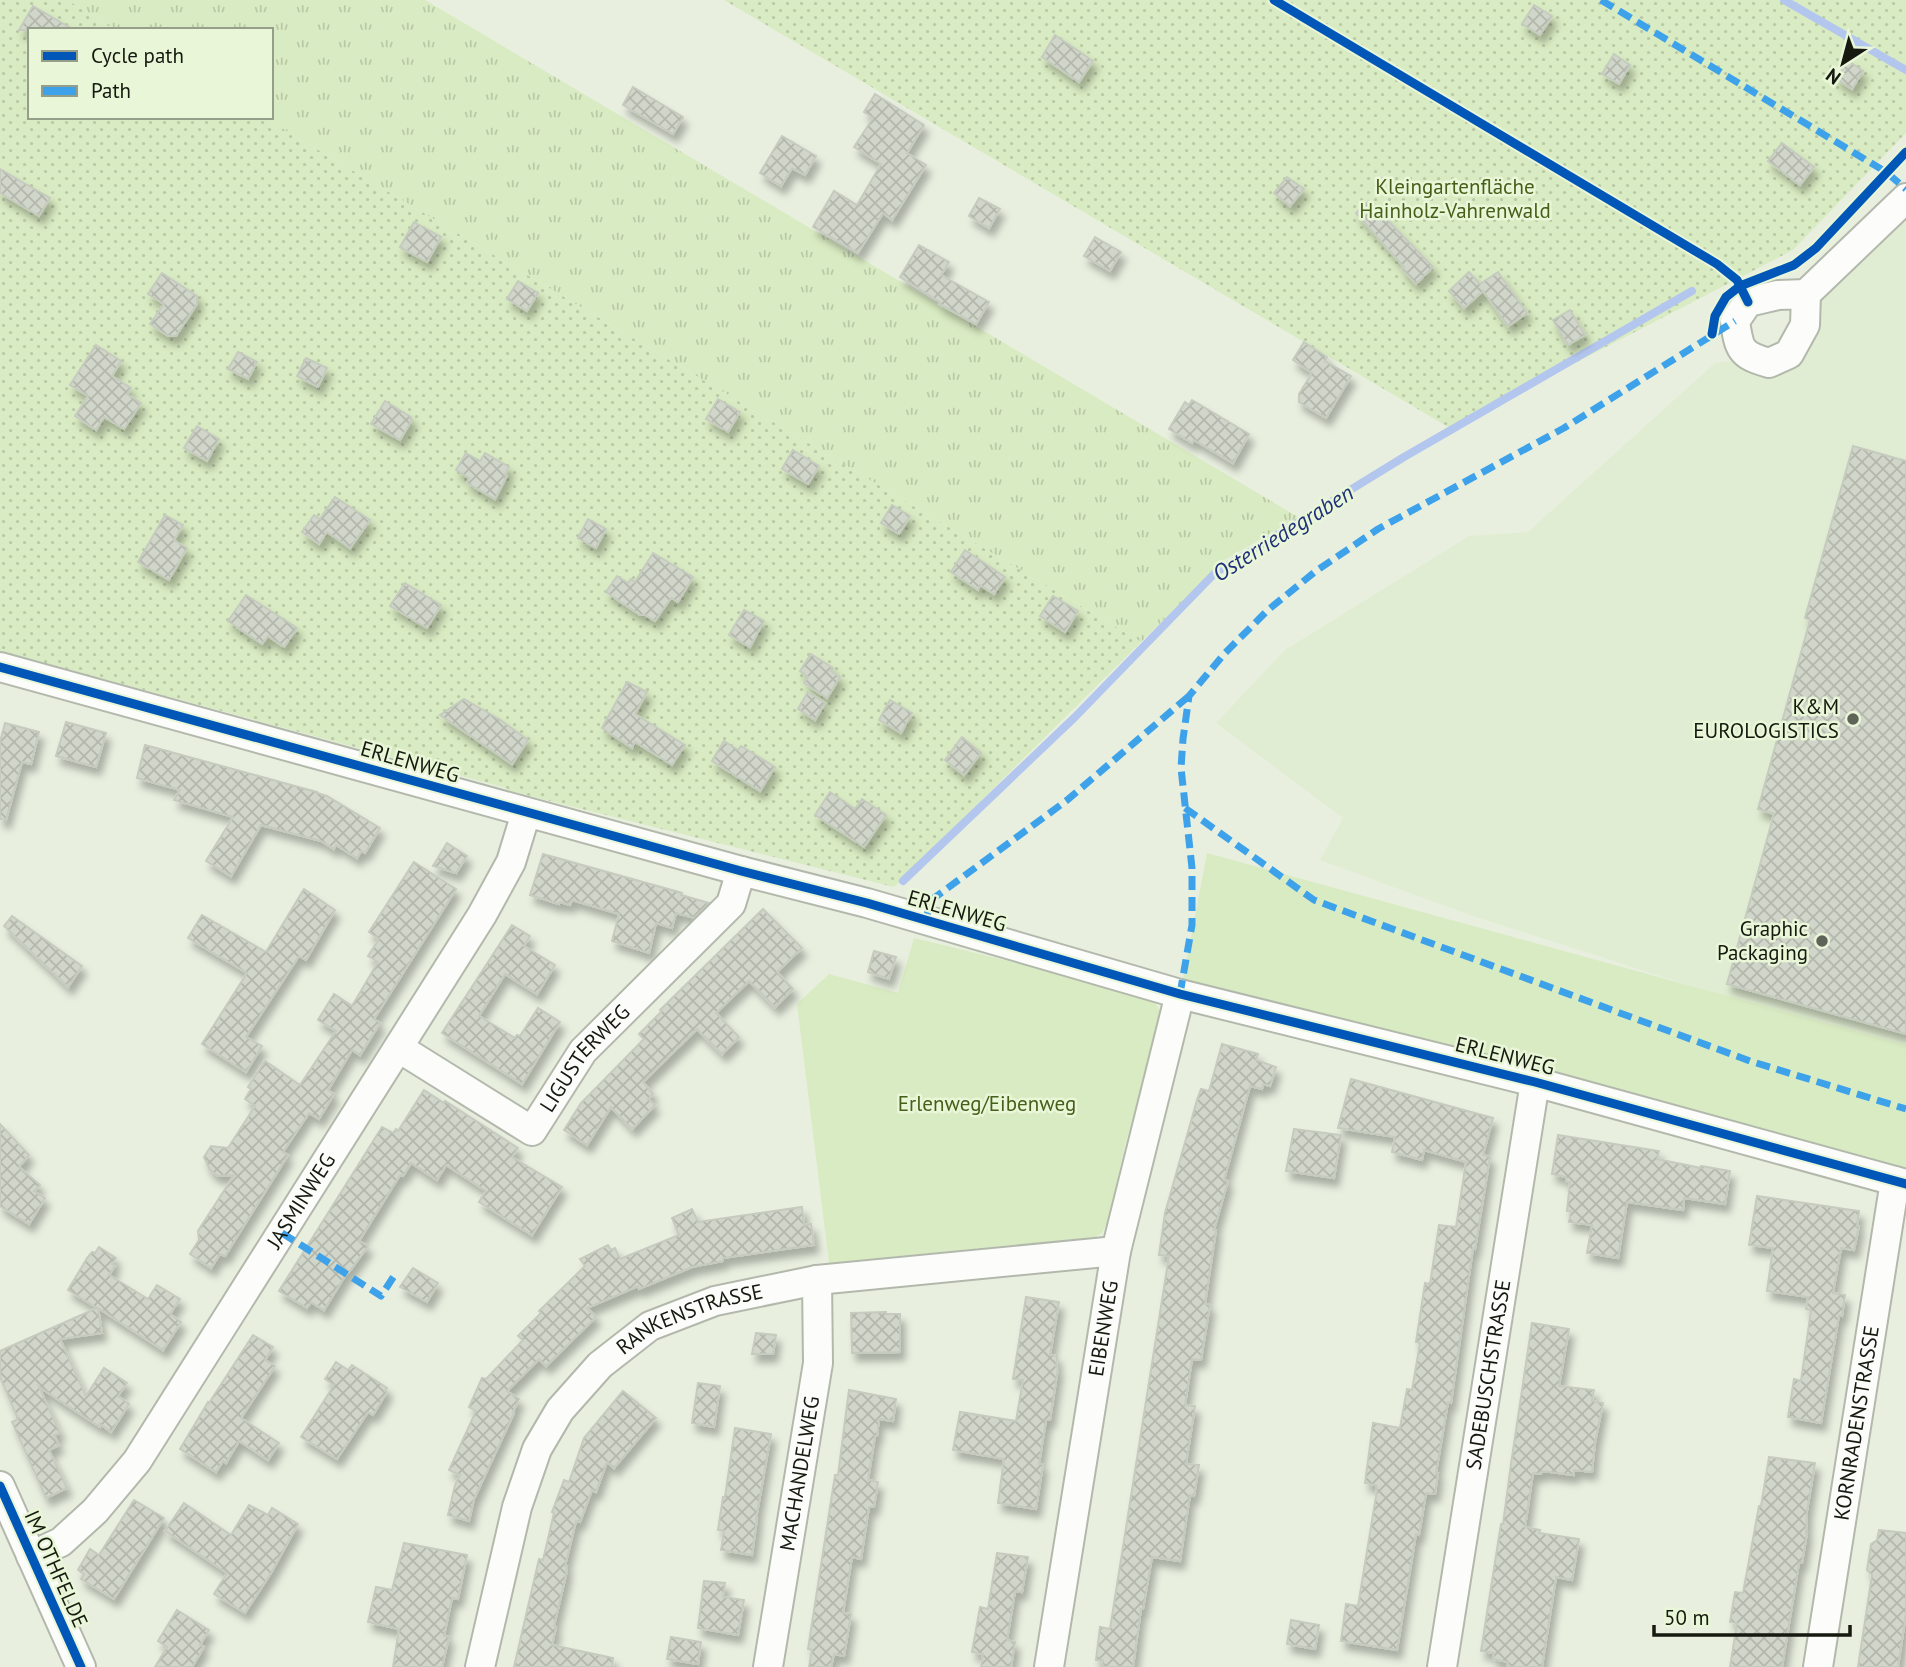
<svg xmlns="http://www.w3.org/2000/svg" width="1906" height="1667" viewBox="0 0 1906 1667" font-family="'PT Sans',sans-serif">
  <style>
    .built { fill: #e1edd2 }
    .grass { fill: url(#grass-tufts) }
    .park { fill: #d9ebc2 }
    .garden { fill: url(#garden-dots) }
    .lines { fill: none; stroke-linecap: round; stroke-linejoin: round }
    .stream { stroke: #b3c6ee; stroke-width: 8 }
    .building { fill: url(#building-cross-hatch); stroke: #c5cbbe; stroke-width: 2; filter: url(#shadow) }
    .street-casing { stroke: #b3b8ac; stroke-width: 32 }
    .street { stroke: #fcfdfa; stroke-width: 28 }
    .quiet { stroke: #3da2ea; stroke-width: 7; stroke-dasharray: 14 7; stroke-linecap: butt }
    .cycleway-casing { stroke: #e9f6d8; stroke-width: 13 }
    .cycleway { stroke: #0057b8; stroke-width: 9 }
    .poi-dot { fill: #5f6458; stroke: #e9f6d8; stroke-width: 2.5 }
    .labels { text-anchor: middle; stroke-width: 5; stroke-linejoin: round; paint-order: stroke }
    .park-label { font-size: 21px; fill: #466019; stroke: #e9f6d8 }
    .poi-label { font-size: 21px; fill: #15190f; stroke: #e9f6d8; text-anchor: end }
    .street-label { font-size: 21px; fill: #15190f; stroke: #e9f6d8 }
    .water-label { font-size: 23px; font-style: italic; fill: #1e307a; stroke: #e9f6d8 }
  </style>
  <defs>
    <pattern id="grass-tufts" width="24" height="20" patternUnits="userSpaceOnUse" patternTransform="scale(1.75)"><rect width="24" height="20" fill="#d9ebc2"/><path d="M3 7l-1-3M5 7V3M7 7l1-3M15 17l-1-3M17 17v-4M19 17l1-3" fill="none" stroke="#b9c9a6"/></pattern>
    <pattern id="garden-dots" width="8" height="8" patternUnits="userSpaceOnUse" patternTransform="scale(1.75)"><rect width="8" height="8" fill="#d9ebc2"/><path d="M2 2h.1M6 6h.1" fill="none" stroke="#b9c9a6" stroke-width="1.8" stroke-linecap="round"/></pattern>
    <pattern id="building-cross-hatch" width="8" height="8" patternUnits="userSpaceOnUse" patternTransform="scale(1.75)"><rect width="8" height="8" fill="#d1d6ca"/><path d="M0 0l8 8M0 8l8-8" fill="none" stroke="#b3b7ac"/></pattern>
    <filter id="shadow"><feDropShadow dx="4.5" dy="8" stdDeviation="3.5" flood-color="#0004"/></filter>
  </defs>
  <rect width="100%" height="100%" fill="#e8efdf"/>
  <!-- built -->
  <path class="built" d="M1906 198V1045L1710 992 1467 914 1320 860 1343 818 1216 723 1285 650 1469 536 1528 532 1715 363 1789 354 1806 294Z"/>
  <!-- grass -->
  <path class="grass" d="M67 0H425L1298 517 1223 561 1141 642 263 117H271V30H117Z"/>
  <!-- park -->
  <g class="park">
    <path d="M1207 853 1906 1045V1191L1180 994Z"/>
    <path d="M914 938 1144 994C1156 1002 1160 1007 1162 1021L1126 1141 1108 1221 1102 1233 1095 1237 829 1263 797 1004 829 974 898 993Z"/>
  </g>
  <!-- garden -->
  <g class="garden">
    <path d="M0 0H67L117 30H30V117H263L1141 642 894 887 510 791 506 788 0 651Z"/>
    <path d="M724 0H1906V133L1793 250 1450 428Z"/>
  </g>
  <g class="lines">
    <!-- stream -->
    <g class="stream">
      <path d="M1784 0 1906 70"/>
      <path d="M903 881 1075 717 1215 573 1404 457 1692 291"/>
    </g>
  </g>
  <!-- building -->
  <g class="building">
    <path d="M1534 5 1552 16 1540 35 1522 24Z"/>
    <path d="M33 6 74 30H19Z"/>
    <path d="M1055 35 1093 61 1079 82 1042 57Z"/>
    <path d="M1614 54 1630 65 1619 84 1602 74Z"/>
    <path d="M1847 60 1863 71 1852 89 1835 78Z"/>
    <path d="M633 87 683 117 673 134 623 105Z"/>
    <path d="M875 94 924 125 907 153 926 165 892 220 883 213 858 253 813 227 834 191 857 205 881 164 854 147 873 118 864 112Z"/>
    <path d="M782 136 816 156 805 175 792 168 781 186 760 173Z"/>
    <path d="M1782 143 1814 167 1800 185 1768 161Z"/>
    <path d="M0 169 50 198 39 216 0 193Z"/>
    <path d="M1287 177 1304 189 1290 206 1274 193Z"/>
    <path d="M979 198 1000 209 989 228 969 216Z"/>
    <path d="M1369 201 1433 267 1416 284 1402 269 1404 267 1356 213Z"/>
    <path d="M414 222 441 237 427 262 400 247Z"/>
    <path d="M1095 237 1121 252 1110 271 1084 256Z"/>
    <path d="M919 245 949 262 941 275 989 302 976 324 939 304 940 302 900 277Z"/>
    <path d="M1469 272 1480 284 1498 272 1527 313 1508 326 1483 291 1464 308 1449 291Z"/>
    <path d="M162 273 197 296V304L176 336H168L150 324 164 304 148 294Z"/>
    <path d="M518 281 538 293 527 311 507 299Z"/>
    <path d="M1570 310 1585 335 1568 345 1553 320Z"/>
    <path d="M1304 342 1327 357 1325 361 1351 376 1326 418 1299 402V394L1312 373 1293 360Z"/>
    <path d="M96 345 121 361 112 376 131 388 127 394 141 403 124 429 104 417 96 430 75 416 88 396 70 385Z"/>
    <path d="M238 352 257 362 248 379 228 369Z"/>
    <path d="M306 358 327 368 318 387 297 376Z"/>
    <path d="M718 399 740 412 728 432 706 419Z"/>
    <path d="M1192 400 1249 434 1233 463 1194 440 1192 443 1169 429 1185 402 1189 405Z"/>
    <path d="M385 401 411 417 410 419 412 420 400 440 371 424Z"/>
    <path d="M197 426 219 439 207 461 184 448Z"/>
    <path d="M1853 446 1906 461V1034L1727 984 1774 814 1758 809 1810 620 1805 618Z"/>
    <path d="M793 450 819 466 808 484 782 469Z"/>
    <path d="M466 453 480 461 485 453 509 467 505 475 507 476 495 499 467 483 469 478 456 470Z"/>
    <path d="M335 497 370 520 350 548 327 532 319 544 302 532 314 515 320 519Z"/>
    <path d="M892 505 910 516 899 534 881 523Z"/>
    <path d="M165 515 183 525 174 540 187 548 169 580 138 562Z"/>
    <path d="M588 519 606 529 596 548 578 538Z"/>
    <path d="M965 550 1005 577 994 594 980 585 978 590 951 572Z"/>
    <path d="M653 553 693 577 678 602 671 598 655 621 645 615H640L606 592 617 576 628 583 631 579 635 582Z"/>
    <path d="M405 583 441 605 427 628 390 606Z"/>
    <path d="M246 595 297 628 284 647 268 636 262 644 228 621Z"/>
    <path d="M1053 596 1078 611 1065 632 1040 616Z"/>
    <path d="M744 610 764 621 750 647 729 635Z"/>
    <path d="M811 654 833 668 831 671 840 677 827 698 804 683 808 677 800 671Z"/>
    <path d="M627 682 647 692 635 714 685 745 672 765 635 742 632 748 602 728Z"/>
    <path d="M808 692 825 703 815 720 798 709Z"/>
    <path d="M464 699 499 719 528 740 512 764 440 715Z"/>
    <path d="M890 700 912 713 901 733 879 720Z"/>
    <path d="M66 722 106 733 96 767 56 756Z"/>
    <path d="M5 723 39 732 31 764 22 762 6 820 0 819V742Z"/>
    <path d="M962 737 981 753 964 775 945 760Z"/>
    <path d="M724 741 738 750 741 746 775 767 760 791 712 761Z"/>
    <path d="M145 745 317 792V793L327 796 380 828 365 853 361 851 357 858 336 845 334 849 321 841 261 825 231 876 206 861 233 817 174 800 180 790 137 778Z"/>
    <path d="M830 792 855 809 862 799 886 815 864 847 815 815Z"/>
    <path d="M447 843 467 856 456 873 433 866Z"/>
    <path d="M543 854 682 893 681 895 709 903 694 918 676 913 672 928 656 923 649 953 612 941 619 914 572 900 570 905 560 902 559 904 530 895Z"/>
    <path d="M414 862 456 889 374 1019 380 1023 360 1055 352 1050 328 1090 334 1094 319 1119 309 1113 283 1152 288 1155 225 1256 220 1254 211 1268 190 1254 199 1240 198 1231 234 1175 218 1176 210 1170 204 1157 211 1146 228 1148 255 1106 245 1099 251 1089 248 1087 265 1061 300 1085 336 1031 318 1020 334 994 352 1006 378 962 368 956 379 939 369 932Z"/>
    <path d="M304 889 335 910 306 960 299 956 246 1037 262 1046 246 1072 202 1044 247 973 188 938 202 915 266 952Z"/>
    <path d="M763 909 802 948 777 972 793 989 775 1007 749 981 716 1013 739 1037 722 1054 697 1029 643 1082 653 1094 648 1099 655 1105 632 1129 611 1107 587 1145 564 1130 581 1103 644 1039 639 1034 662 1011 660 1010Z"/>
    <path d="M12 916 82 966 68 987 4 926Z"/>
    <path d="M512 925 530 936 524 946 555 965 537 994 505 974 479 1016 515 1038 517 1035 520 1036 538 1008 560 1022 522 1084 442 1033Z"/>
    <path d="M874 951 896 957 889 979 868 972Z"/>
    <path d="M1222 1044 1258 1054 1256 1060 1276 1067 1270 1086 1263 1084 1262 1089 1250 1086 1224 1180 1228 1181 1214 1230H1216L1205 1304 1210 1305 1201 1360 1192 1359 1185 1405 1195 1406 1186 1464 1199 1465 1194 1496 1190 1495 1180 1561 1152 1557 1143 1609H1141L1133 1667H1102L1103 1660H1096L1100 1627 1110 1629 1169 1256 1159 1255 1165 1213 1197 1100 1201 1089 1209 1091Z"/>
    <path d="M1351 1079 1493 1118 1483 1155 1490 1157 1475 1249 1473 1248 1451 1403 1448 1402 1436 1473H1438L1435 1494 1426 1493 1419 1535 1416 1534 1397 1650 1341 1641 1346 1604 1358 1606 1377 1490 1376 1485 1365 1483 1373 1423 1400 1428 1407 1389 1412 1390 1420 1343 1416 1342 1425 1283 1430 1284 1439 1225 1456 1227 1466 1162 1424 1150 1422 1160 1392 1152 1395 1137 1338 1128Z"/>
    <path d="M424 1090 444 1103 445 1101 518 1148 512 1157 562 1187 532 1235 479 1202 486 1191 446 1165 437 1180 411 1163 403 1176 400 1175 359 1241 368 1246 349 1272 348 1271 324 1310 311 1302 307 1308 279 1291 382 1127 393 1133 396 1129 398 1131Z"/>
    <path d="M0 1124 29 1155 19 1167 40 1185 34 1191 45 1198 29 1224 0 1206Z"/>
    <path d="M1294 1129 1341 1135 1334 1178 1286 1171Z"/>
    <path d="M1558 1135 1659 1151 1657 1159 1701 1168V1166L1730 1171 1725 1204 1684 1198 1683 1210 1627 1202 1618 1258 1587 1253 1592 1225 1569 1222 1571 1211H1567L1570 1182H1566V1177L1552 1174Z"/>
    <path d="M1757 1196 1859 1211 1857 1226H1859L1854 1250 1841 1248 1833 1293 1845 1295 1842 1316 1839 1315 1821 1423 1788 1417 1794 1379 1801 1381 1811 1310 1806 1309 1808 1297 1767 1291 1773 1248 1749 1245Z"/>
    <path d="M802 1207 804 1225 811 1224 814 1245 723 1258V1261L692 1267 639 1289 638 1286 587 1308 596 1317 546 1366 539 1359 507 1391 519 1399 513 1412 514 1413 474 1499 469 1521 448 1515 455 1485 460 1475 449 1470 476 1411 469 1407 482 1378 486 1379 523 1340 518 1336 541 1313 539 1311 585 1266 580 1259 608 1245 611 1250 615 1248 620 1259 679 1235 672 1218 692 1209 698 1222Z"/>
    <path d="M99 1247 116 1258 112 1264 115 1266 109 1275 148 1299 157 1285 180 1299 170 1314 181 1322 163 1350 98 1308 102 1333 60 1339 86 1396 104 1368 127 1383 118 1396 129 1404 111 1432 100 1424V1427L39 1387 60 1433 54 1435 59 1445 49 1450 67 1488 46 1498 12 1422 18 1419 0 1377V1351L97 1308 68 1290 87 1258 92 1252 95 1253Z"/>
    <path d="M413 1268 438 1283 427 1302 400 1287Z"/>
    <path d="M1026 1297 1059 1302 1050 1355 1057 1356 1056 1367 1058 1368 1050 1420H1046L1039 1464H1043L1036 1509 998 1503 1004 1459 953 1450 960 1412 1016 1421 1023 1380 1013 1379Z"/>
    <path d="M886 1312V1314H900V1352L852 1353 851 1313Z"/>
    <path d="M1532 1323 1569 1329 1559 1386 1594 1390 1592 1401 1603 1403 1595 1443 1592 1472 1574 1470V1475L1542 1471 1541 1474 1533 1473 1525 1527 1540 1530 1539 1533 1579 1539 1572 1580 1556 1577 1542 1667H1507L1508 1662 1493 1659 1494 1653 1481 1651 1501 1524H1503L1511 1464Z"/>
    <path d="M756 1333 776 1335 773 1354H752Z"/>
    <path d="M253 1335 273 1347 265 1360 275 1366 241 1418 279 1443 268 1460 239 1441 226 1463 223 1461 216 1472 180 1449 208 1402 209 1403Z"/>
    <path d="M336 1362 348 1370 352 1365 387 1388 385 1391 387 1392 373 1415 368 1412 337 1459 301 1437 334 1385 325 1379Z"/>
    <path d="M698 1383 720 1386 714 1427 692 1423Z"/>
    <path d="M849 1390 896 1399 893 1421 879 1419 877 1436H875L868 1480 878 1482 874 1507H869L861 1559 852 1557 843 1613 851 1614 844 1656 834 1654 831 1667H809L812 1650 808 1649 835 1475H838Z"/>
    <path d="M623 1391 656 1418 614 1468 607 1462 596 1492 592 1490 580 1522 576 1521 565 1566H567L566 1575 554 1626 556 1627 552 1645 613 1658 612 1667H514L539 1559 543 1560 554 1513 552 1512 564 1480 569 1482 584 1438Z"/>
    <path d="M735 1428 771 1434 756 1519H757L752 1555 721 1550 724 1531 718 1530 723 1497H725Z"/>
    <path d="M1769 1457 1815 1463 1807 1511 1806 1533H1807L1802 1563H1799L1782 1667H1730L1737 1623 1730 1622 1735 1592 1743 1593 1759 1506H1761Z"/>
    <path d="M134 1500 164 1518 114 1599 81 1579 84 1574 78 1570 90 1549 99 1555Z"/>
    <path d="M184 1503 231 1535 249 1505 268 1515 272 1508 298 1524 271 1573 245 1613 214 1594 227 1573 165 1531Z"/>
    <path d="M1879 1530 1906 1533V1613L1898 1667H1858L1872 1575 1867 1570 1871 1544 1877 1540Z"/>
    <path d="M404 1543 467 1555 458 1599 452 1598 444 1636 449 1637 442 1667H393L399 1629 368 1622 376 1587 392 1590Z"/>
    <path d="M997 1553 1028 1557 1022 1592 1015 1591 1007 1640 1015 1642 1011 1667H981L983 1654 972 1652 980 1607 988 1609Z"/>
    <path d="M704 1581 725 1583 723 1597 744 1600 738 1635 698 1628Z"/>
    <path d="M177 1610 209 1630 200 1645 204 1647 192 1667H155L167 1647 158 1641Z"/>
    <path d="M1291 1620 1319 1625 1315 1649 1287 1644Z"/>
    <path d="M671 1637 701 1642 698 1664 667 1659Z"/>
  </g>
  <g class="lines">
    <defs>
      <g id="street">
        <path d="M1806 294 1805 325 1789 354 1769 363C1740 355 1739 349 1735 321L1748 302 1778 295 1806 294 1906 198"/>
        <path d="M0 667 741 871 867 903 1180 994 1535 1082 1906 1184"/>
        <path id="s1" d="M399 1048 532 1131 583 1051 731 904 741 871"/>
        <path d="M0 1486 81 1667"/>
        <path id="s2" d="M31 1556 61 1542 95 1511 137 1461 482 915 511 862 526 813"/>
        <path id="s3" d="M480 1667 517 1507 537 1449 560 1410 600 1365 650 1326 715 1301 817 1280 1116 1251"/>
        <path id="s4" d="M768 1667 818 1363 817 1280"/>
        <path id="s5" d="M1049 1667 1116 1251 1180 994"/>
        <path id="s6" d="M1442 1667 1535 1082"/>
        <path id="s7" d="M1818 1667 1895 1181"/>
      </g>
    </defs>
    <!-- street casing -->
    <use href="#street" class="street-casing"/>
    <!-- street -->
    <use href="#street" class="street"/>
    <!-- quiet -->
    <g class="quiet">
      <path d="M1601 0 1886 172 1906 189"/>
      <path d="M1185 808 1314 900 1750 1061 1906 1109"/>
      <path d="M926 921 930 901 1066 801 1189 696"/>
      <path d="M1180 994 1192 925V868L1181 768 1183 739 1189 696 1225 653 1268 610 1316 571 1378 529 1564 428 1735 321"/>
      <path d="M282 1233 381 1296 394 1276"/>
    </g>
    <defs>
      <g id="cycleway">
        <path d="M1274 0 1717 264 1737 280 1748 302"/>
        <path d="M1712 334 1715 316 1726 297 1740 286 1794 265 1816 248 1906 152"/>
        <path d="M0 667 741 871 867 903 1180 994 1535 1082 1906 1184"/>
        <path d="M0 1486 81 1667"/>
      </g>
    </defs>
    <!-- cycleway casing -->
    <use href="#cycleway" class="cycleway-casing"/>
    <!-- cycleway -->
    <use href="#cycleway" class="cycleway"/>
  </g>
  <!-- markers -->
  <g class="poi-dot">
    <circle cx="1853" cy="719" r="7"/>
    <circle cx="1822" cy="941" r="7"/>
  </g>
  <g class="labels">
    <!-- park labels -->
    <g class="park-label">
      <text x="1455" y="194">Kleingartenfläche<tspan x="1455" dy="24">Hainholz-Vahrenwald</tspan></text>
      <text x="987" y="1111">Erlenweg/Eibenweg</text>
    </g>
    <!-- poi labels -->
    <g class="poi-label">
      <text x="1839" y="714">K&amp;M<tspan x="1839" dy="24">EUROLOGISTICS</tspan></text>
      <text x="1808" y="936">Graphic<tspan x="1808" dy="24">Packaging</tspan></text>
    </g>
    <!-- street labels -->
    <g class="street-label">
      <text transform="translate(410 762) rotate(16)" y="7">ERLENWEG</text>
      <text transform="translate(957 911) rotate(16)" y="7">ERLENWEG</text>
      <text transform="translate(1505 1056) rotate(14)" y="7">ERLENWEG</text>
      <text dy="7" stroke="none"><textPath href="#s1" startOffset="247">LIGUSTERWEG</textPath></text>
      <text dy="7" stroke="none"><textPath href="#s2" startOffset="452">JASMINWEG</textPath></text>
      <text dy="7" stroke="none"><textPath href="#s3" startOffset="434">RANKENSTRASSE</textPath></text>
      <text dy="7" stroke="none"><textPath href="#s5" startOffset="343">EIBENWEG</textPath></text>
      <text dy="7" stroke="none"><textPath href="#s6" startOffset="296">SADEBUSCHSTRASSE</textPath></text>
      <text dy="7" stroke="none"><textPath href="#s7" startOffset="247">KORNRADENSTRASSE</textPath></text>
      <text dy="7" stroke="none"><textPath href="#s4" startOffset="196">MACHANDELWEG</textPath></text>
      <text transform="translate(56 1569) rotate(66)" y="7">IM OTHFELDE</text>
    </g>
    <!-- water labels -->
    <g class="water-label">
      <text transform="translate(1283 533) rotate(-32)" y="8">Osterriedegraben</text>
    </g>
  </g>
  <!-- legend -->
  <rect x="28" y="28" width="245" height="91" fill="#e9f6d8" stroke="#949e88" stroke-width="2"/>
  <rect x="42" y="51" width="35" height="10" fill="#0057b8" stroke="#949e88" stroke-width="2"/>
  <text x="91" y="63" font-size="21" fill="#15190f">Cycle path</text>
  <rect x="42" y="86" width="35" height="10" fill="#3da2ea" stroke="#949e88" stroke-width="2"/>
  <text x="91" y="98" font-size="21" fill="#15190f">Path</text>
  <!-- north arrow -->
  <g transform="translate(1843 63) rotate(216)" stroke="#e9f6d8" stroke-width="5" paint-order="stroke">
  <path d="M0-5L12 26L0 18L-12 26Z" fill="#15190f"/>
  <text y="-10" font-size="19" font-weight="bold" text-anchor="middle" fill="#15190f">N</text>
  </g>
  <!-- scale -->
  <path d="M1654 1625v10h196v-10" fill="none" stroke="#15190f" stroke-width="3.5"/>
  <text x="1664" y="1625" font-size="21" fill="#15190f" stroke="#e9f6d8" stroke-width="5" paint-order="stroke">50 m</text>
</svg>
